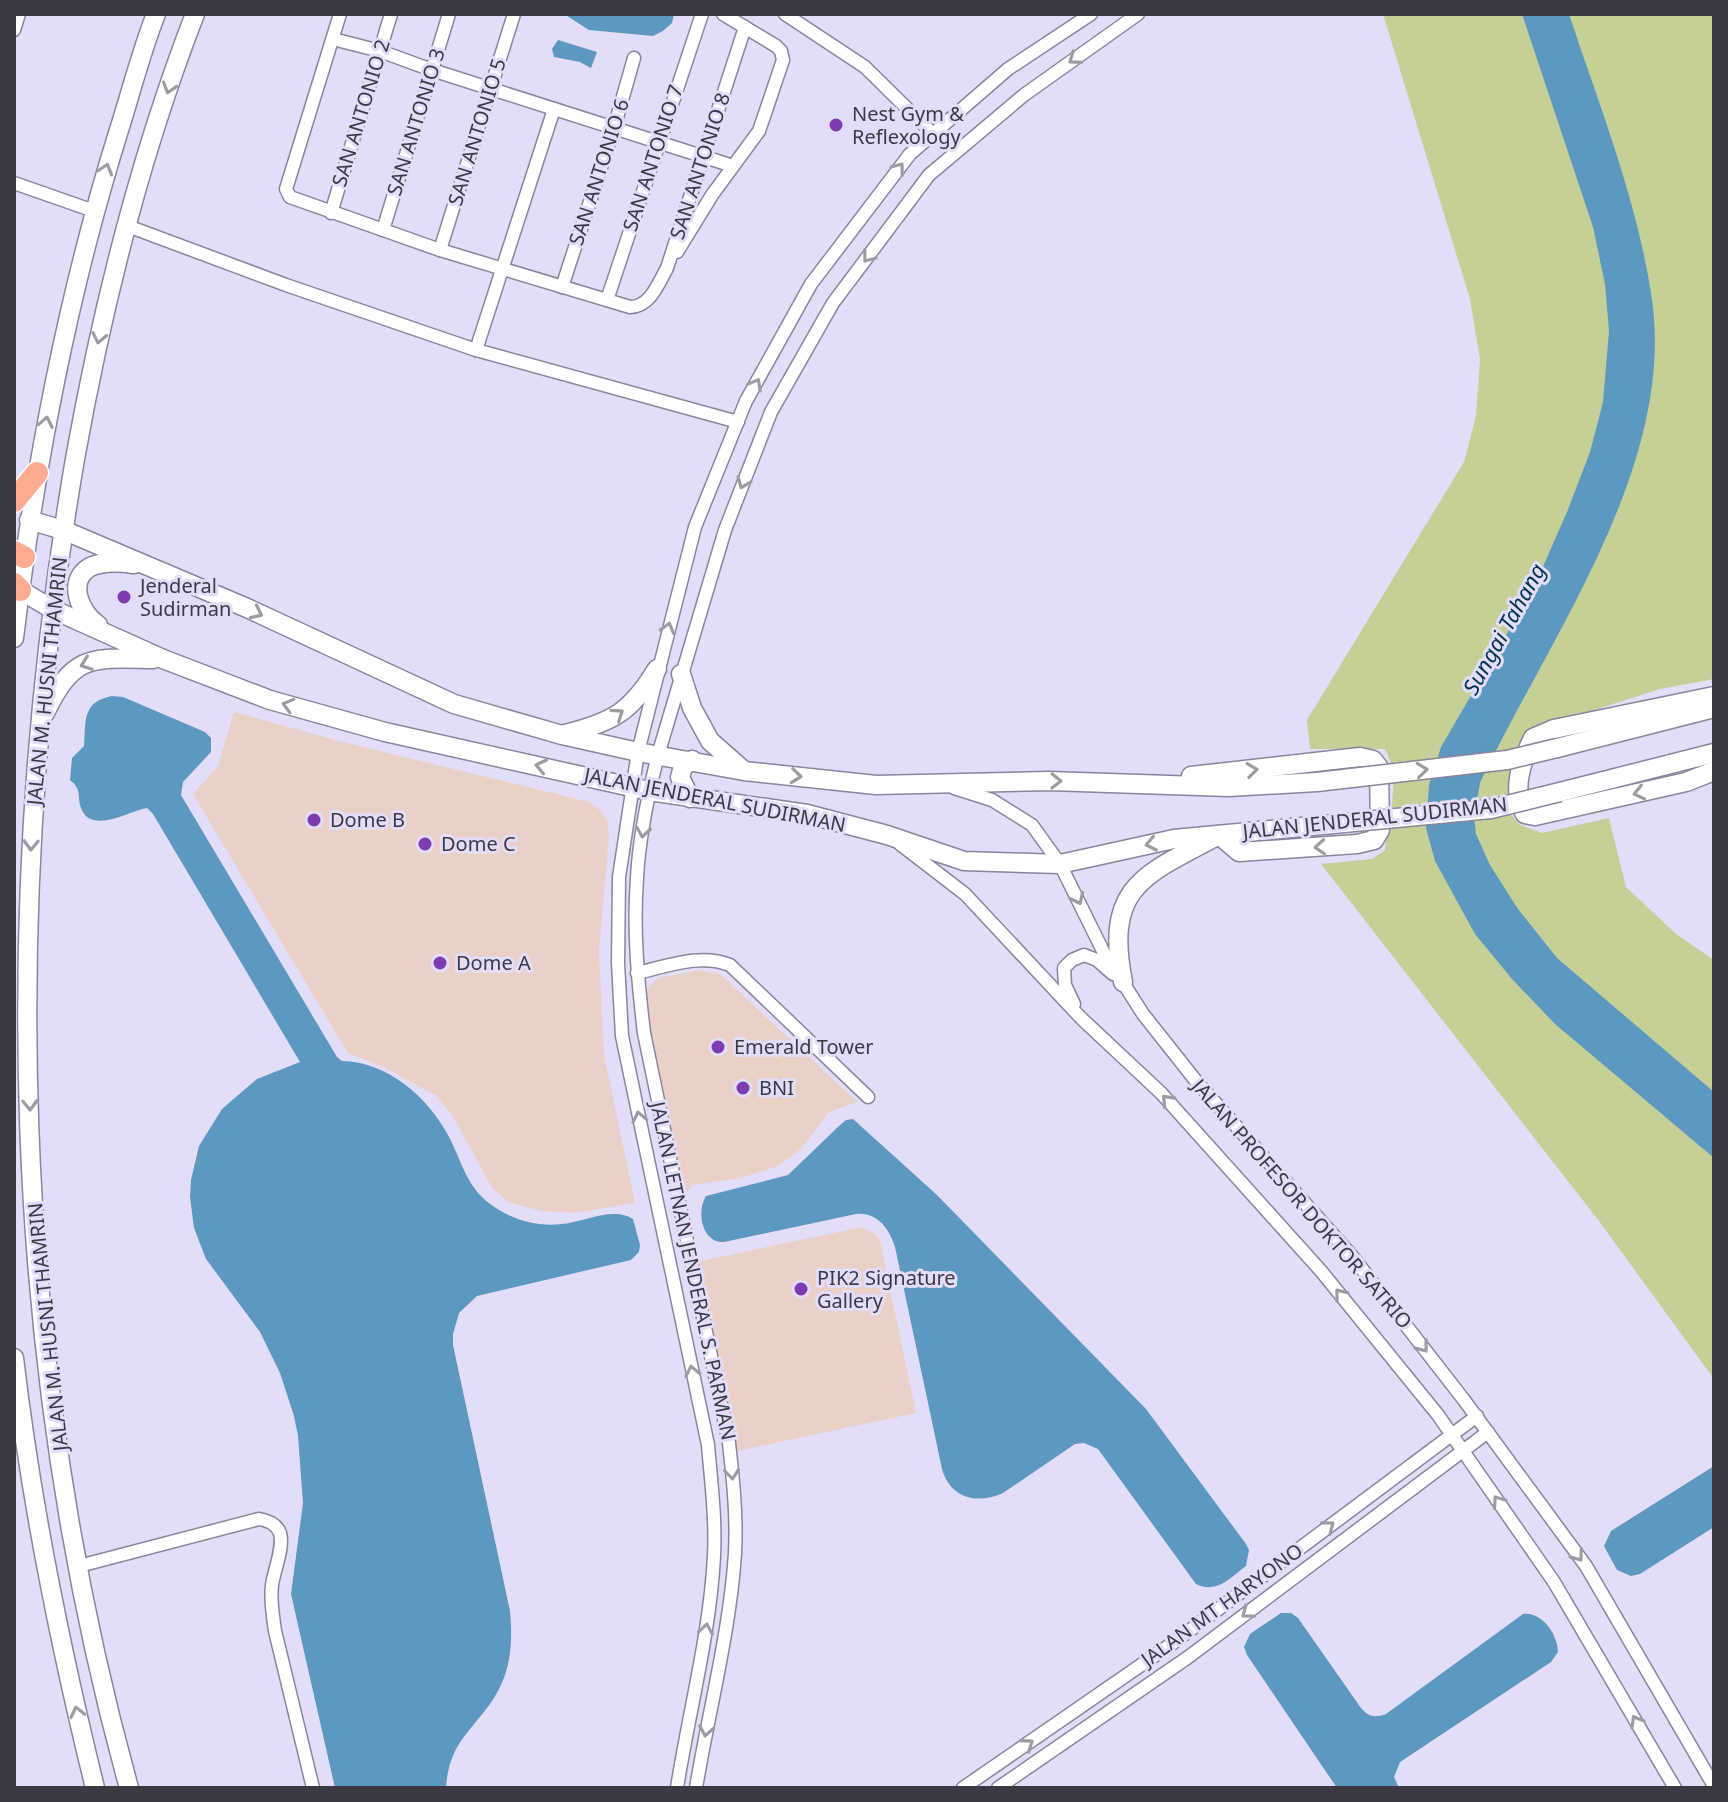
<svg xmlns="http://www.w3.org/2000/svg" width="1728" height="1802" viewBox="0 0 1728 1802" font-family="'Noto Sans',sans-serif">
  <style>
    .commercial { fill: #ead1c8 }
    .green { fill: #c5d097 }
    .water { fill: #5d98c0 }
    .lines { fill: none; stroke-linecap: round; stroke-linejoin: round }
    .street-casing { stroke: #8a849e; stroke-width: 15 }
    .secondary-casing { stroke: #8a849e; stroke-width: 21 }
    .highway-casing { stroke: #fff; stroke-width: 25 }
    .street { stroke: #fff; stroke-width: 12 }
    .secondary { stroke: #fff; stroke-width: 18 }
    .highway { stroke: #feab92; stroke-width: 22 }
    .secondary-bridge-casing { stroke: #8a849e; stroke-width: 21; stroke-linecap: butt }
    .secondary-bridge { stroke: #fff; stroke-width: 18 }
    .oneway { stroke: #9e9ca2 }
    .poi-dot { fill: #7d3cb1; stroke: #e2ddf9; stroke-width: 3 }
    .labels { text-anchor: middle; stroke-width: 6; stroke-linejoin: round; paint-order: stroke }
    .street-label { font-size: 20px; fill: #3c3944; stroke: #e2ddf9 }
    .poi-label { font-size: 20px; fill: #3c3944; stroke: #e2ddf9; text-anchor: start }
    .water-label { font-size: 22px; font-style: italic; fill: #01344f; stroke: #e2ddf9 }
  </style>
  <rect width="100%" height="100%" fill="#e2ddf9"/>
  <!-- commercial -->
  <g class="commercial">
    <path d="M234 712 339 741 589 802 600 810 607 820 609 836 599 951 604 1055 635 1203 575 1213 542 1211 510 1203 492 1188 453 1116 435 1095 384 1067 348 1053 193 794 218 766Z"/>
    <path d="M698 970 720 974 857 1102 829 1112 801 1149 778 1166 741 1178 693 1185 683 1197 647 1020 645 998 649 987 659 978Z"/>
    <path d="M862 1227 879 1237 916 1413 737 1451 696 1262Z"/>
  </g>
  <!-- green -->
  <path class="green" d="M1383 14H1714V679L1660 689 1538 728C1514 749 1510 779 1506 809L1520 825 1542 833 1609 818 1626 887 1676 934 1714 960V1379L1599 1221 1321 864 1372 859 1385 850C1389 819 1401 778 1385 749H1310L1307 720 1464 462 1476 416 1480 360 1470 299Z"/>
  <!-- water -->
  <g class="water">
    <path d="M564 14H674L672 23 663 31 653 36 589 30Z"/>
    <path d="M1522 14H1569C1599 105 1636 197 1651 293 1679 463 1549 637 1480 783L1474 817 1476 834 1490 865 1518 909 1557 958 1714 1092V1158L1555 1024 1512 979 1475 934 1435 861 1426 828 1429 785 1441 747 1534 587 1567 512 1590 452 1603 402 1609 331 1605 284 1593 227Z"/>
    <path d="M558 40 597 52 591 68 580 62 554 57 552 49Z"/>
    <path d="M112 696 123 697 205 732 211 738V752L183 782 181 795 337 1057 342 1061C387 1062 427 1096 448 1135 462 1161 466 1188 493 1206 513 1220 537 1227 562 1224 584 1222 614 1206 633 1219L640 1245 639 1252 631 1260 477 1296 459 1313 453 1334V1345L510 1611C513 1644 511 1673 492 1701 469 1734 449 1744 446 1788H335L291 1594 303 1503 298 1436 294 1416 280 1373 260 1332 206 1259 194 1228 190 1197 191 1180 199 1146 222 1109 257 1079 300 1062 153 814 147 808C129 811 91 835 81 808 77 796 82 789 70 780L72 758 84 746C86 720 82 702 112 696Z"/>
    <path d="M853 1119 937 1195 1146 1409 1246 1544 1249 1550 1246 1566C1230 1578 1217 1594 1196 1584L1098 1449 1084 1443 1075 1444 1003 1493C977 1505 950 1498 942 1469L895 1247C889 1228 877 1212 856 1214L724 1242C702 1243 696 1212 706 1196L788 1175 839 1126 846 1120Z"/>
    <path d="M1714 1466V1527L1640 1574 1631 1576 1617 1570 1604 1546 1611 1531Z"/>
    <path d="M1281 1613H1291L1298 1618 1361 1708C1369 1717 1374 1718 1386 1714L1523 1614C1542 1611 1558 1635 1558 1652L1551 1662 1400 1762 1394 1777 1399 1788H1337L1247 1655 1244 1647 1250 1634Z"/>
  </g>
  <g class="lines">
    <defs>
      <g id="street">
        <path d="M340 14 286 189 290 197 440 250 630 307C650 307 658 284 667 268L745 27"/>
        <path d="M785 14 865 67 933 134"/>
        <path d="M14 30 19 14"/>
        <path d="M333 39 380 51 432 70 733 166"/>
        <path d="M14 183 94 211"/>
        <path d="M331 213 391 14"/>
        <path d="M125 225 286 285 476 350 738 422"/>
        <path d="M383 230 449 14"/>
        <path d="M440 250 514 14"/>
        <path d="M677 252 712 195 759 131 783 60 781 51 776 46 723 14"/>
        <path d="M562 287 614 128 634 58"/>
        <path d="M607 300 702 14"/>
        <path d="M476 350 554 109"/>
        <path d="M954 788 992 800 1032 825 1060 864 1104 953 1143 1014 1196 1081 1352 1256 1464 1400 1586 1566 1714 1786"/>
        <path d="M900 844 965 894 1081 1018 1161 1093 1321 1271 1438 1415 1554 1582 1675 1788"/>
        <path d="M637 973C668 966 700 953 730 965L868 1097"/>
        <path d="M1074 1004 1065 985 1064 968 1072 960 1084 955 1097 960 1113 974"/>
        <path d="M79 1566 259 1519C268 1521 276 1523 280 1533 284 1548 274 1570 272 1585 270 1601 273 1616 275 1631L313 1788"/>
        <path d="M677 1788C689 1711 710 1634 714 1556 716 1519 711 1481 708 1445L622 1036 618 963 619 877 638 752 695 527 746 401 811 284 910 154 1008 69 1091 14"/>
        <path d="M696 1788C709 1710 730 1631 735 1553 737 1516 733 1479 729 1443L644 1033C638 982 633 930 637 878 639 837 648 795 658 755L725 530 771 412 833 303 929 175 1024 95 1138 14"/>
        <path d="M963 1788 1173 1643 1477 1416"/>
        <path d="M998 1788 1187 1658 1488 1432"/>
      </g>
      <g id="secondary">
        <path d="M29 520 63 530 247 608 454 704 562 735 638 752 744 771 876 785 1049 781 1229 787 1317 782"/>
        <path d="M20 590 52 609 163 659 270 700 385 732 649 791 807 814 887 835 964 861 1060 864 1174 839 1312 826"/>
        <path d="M98 625C80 613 66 581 90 567 103 561 120 562 134 564"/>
        <path d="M14 638C35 465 67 296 119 130 131 92 141 52 156 14"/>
        <path d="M681 674 692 708 710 741 743 770"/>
        <path d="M1714 696 1554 729 1533 738C1521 762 1511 791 1525 814L1535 816 1686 782 1714 771"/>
        <path d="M45 713C74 653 91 658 153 659"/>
        <path d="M565 734C613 722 631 712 657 669"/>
        <path d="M1557 748 1714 708"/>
        <path d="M1560 792 1714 753"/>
        <path d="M690 798 680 777 683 767 692 760"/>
        <path d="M1123 982C1104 886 1144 875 1219 835L1239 852 1357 844 1374 840 1380 830 1379 768 1373 760 1360 757 1191 776"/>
        <path d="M14 1358C31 1503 60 1646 95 1788"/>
        <path d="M129 1788C10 1359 0 896 75 459 102 308 139 158 195 14"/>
      </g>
      <g id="highway">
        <path d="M14 501 37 473"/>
        <path d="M14 552 24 557"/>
        <path d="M14 584 20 590"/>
      </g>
    </defs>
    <!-- street casing -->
    <use href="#street" class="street-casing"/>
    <!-- secondary casing -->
    <use href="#secondary" class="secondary-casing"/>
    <!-- highway casing -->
    <use href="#highway" class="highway-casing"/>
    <!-- street -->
    <use href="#street" class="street"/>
    <!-- secondary -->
    <use href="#secondary" class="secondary"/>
    <!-- highway -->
    <use href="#highway" class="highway"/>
    <defs>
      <g id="secondary-bridge">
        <path d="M1317 782 1507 760 1557 748"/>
        <path d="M1312 826 1491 809 1560 792"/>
      </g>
    </defs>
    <!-- secondary-bridge casing -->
    <use href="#secondary-bridge" class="secondary-bridge-casing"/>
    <!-- secondary-bridge -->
    <use href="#secondary-bridge" class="secondary-bridge"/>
  </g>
  <!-- one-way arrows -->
  <defs><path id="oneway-chevron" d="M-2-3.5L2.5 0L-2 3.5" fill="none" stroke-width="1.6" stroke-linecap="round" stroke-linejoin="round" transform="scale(2)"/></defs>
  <g class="oneway">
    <use href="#oneway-chevron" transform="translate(1074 59) rotate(145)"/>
    <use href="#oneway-chevron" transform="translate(169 88) rotate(108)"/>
    <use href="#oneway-chevron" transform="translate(899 168) rotate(-53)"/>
    <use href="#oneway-chevron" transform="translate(106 169) rotate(-73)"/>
    <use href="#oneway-chevron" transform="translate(868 257) rotate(127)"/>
    <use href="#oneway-chevron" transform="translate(99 338) rotate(102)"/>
    <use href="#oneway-chevron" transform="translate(756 384) rotate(-61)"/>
    <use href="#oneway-chevron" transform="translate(46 422) rotate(-79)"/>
    <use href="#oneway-chevron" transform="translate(743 483) rotate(112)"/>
    <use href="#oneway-chevron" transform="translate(257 613) rotate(25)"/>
    <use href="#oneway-chevron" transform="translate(668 628) rotate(-75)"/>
    <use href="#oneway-chevron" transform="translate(86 664) rotate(160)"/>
    <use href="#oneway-chevron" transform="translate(288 705) rotate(-164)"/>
    <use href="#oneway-chevron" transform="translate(618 714) rotate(-34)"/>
    <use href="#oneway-chevron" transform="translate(541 766) rotate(-168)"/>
    <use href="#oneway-chevron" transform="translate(1252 770) rotate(-7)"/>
    <use href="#oneway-chevron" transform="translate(1422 770) rotate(-6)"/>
    <use href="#oneway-chevron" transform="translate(796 776) rotate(6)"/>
    <use href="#oneway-chevron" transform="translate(1056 781) rotate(1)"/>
    <use href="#oneway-chevron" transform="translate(1639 793) rotate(167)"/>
    <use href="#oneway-chevron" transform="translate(643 832) rotate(98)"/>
    <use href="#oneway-chevron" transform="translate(1151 844) rotate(168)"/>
    <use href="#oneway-chevron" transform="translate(31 845) rotate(92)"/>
    <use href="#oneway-chevron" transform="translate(1320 847) rotate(176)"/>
    <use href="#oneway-chevron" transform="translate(1078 899) rotate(64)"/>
    <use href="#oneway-chevron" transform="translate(1167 1100) rotate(-133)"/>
    <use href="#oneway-chevron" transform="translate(30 1105) rotate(88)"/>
    <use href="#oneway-chevron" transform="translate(639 1117) rotate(-102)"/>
    <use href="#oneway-chevron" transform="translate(1340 1294) rotate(-129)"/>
    <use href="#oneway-chevron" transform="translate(1423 1347) rotate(52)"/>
    <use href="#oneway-chevron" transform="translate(692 1371) rotate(-102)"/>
    <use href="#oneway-chevron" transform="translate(732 1474) rotate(84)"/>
    <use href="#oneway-chevron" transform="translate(1498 1501) rotate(-125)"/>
    <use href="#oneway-chevron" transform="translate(1329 1526) rotate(-37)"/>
    <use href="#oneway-chevron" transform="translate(1578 1556) rotate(54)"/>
    <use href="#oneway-chevron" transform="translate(1247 1613) rotate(143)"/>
    <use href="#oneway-chevron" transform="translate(706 1629) rotate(-81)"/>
    <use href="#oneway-chevron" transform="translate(77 1712) rotate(-103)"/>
    <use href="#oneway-chevron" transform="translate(1636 1721) rotate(-120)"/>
    <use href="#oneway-chevron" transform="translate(706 1731) rotate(100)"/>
    <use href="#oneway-chevron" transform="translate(1028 1744) rotate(-35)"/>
  </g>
  <!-- markers -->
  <g class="poi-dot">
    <circle cx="836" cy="125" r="8"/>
    <circle cx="124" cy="597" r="8"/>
    <circle cx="314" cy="820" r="8"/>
    <circle cx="425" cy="844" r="8"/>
    <circle cx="440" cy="963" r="8"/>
    <circle cx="718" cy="1047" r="8"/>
    <circle cx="743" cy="1088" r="8"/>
    <circle cx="801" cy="1289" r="8"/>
  </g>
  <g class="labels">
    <!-- street labels -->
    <g class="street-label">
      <text transform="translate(361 113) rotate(-73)" y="7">SAN ANTONIO 2</text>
      <text transform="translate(416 122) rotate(-73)" y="7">SAN ANTONIO 3</text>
      <text transform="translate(477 132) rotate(-73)" y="7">SAN ANTONIO 5</text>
      <text transform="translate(653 158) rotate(-72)" y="7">SAN ANTONIO 7</text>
      <text transform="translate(700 166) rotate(-72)" y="7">SAN ANTONIO 8</text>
      <text transform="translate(599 172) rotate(-72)" y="7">SAN ANTONIO 6</text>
      <text transform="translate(47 681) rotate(-84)" y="7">JALAN M. HUSNI THAMRIN</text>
      <text transform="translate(715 800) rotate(11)" y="7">JALAN JENDERAL SUDIRMAN</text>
      <text transform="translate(1375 818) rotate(-6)" y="7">JALAN JENDERAL SUDIRMAN</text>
      <text transform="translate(1302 1204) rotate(49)" y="7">JALAN PROFESOR DOKTOR SATRIO</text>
      <text transform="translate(693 1271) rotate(78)" y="7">JALAN LETNAN JENDERAL S. PARMAN</text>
      <text transform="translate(48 1327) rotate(-96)" y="7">JALAN M. HUSNI THAMRIN</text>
      <text transform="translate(1222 1605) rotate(-36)" y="7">JALAN MT HARYONO</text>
    </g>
    <!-- poi labels -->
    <g class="poi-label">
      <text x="852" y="121">Nest Gym &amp;<tspan x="852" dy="23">Reflexology</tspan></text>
      <text x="140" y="593">Jenderal<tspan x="140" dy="23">Sudirman</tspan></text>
      <text x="330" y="827">Dome B</text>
      <text x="441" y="851">Dome C</text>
      <text x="456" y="970">Dome A</text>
      <text x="734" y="1054">Emerald Tower</text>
      <text x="759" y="1095">BNI</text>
      <text x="817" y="1285">PIK2 Signature<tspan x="817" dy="23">Gallery</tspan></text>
    </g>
    <!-- water labels -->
    <g class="water-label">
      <text transform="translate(1504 629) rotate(-61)" y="8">Sungai Tahang</text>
    </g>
  </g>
  <!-- border -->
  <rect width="1728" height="1802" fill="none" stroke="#3c3944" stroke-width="32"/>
</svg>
